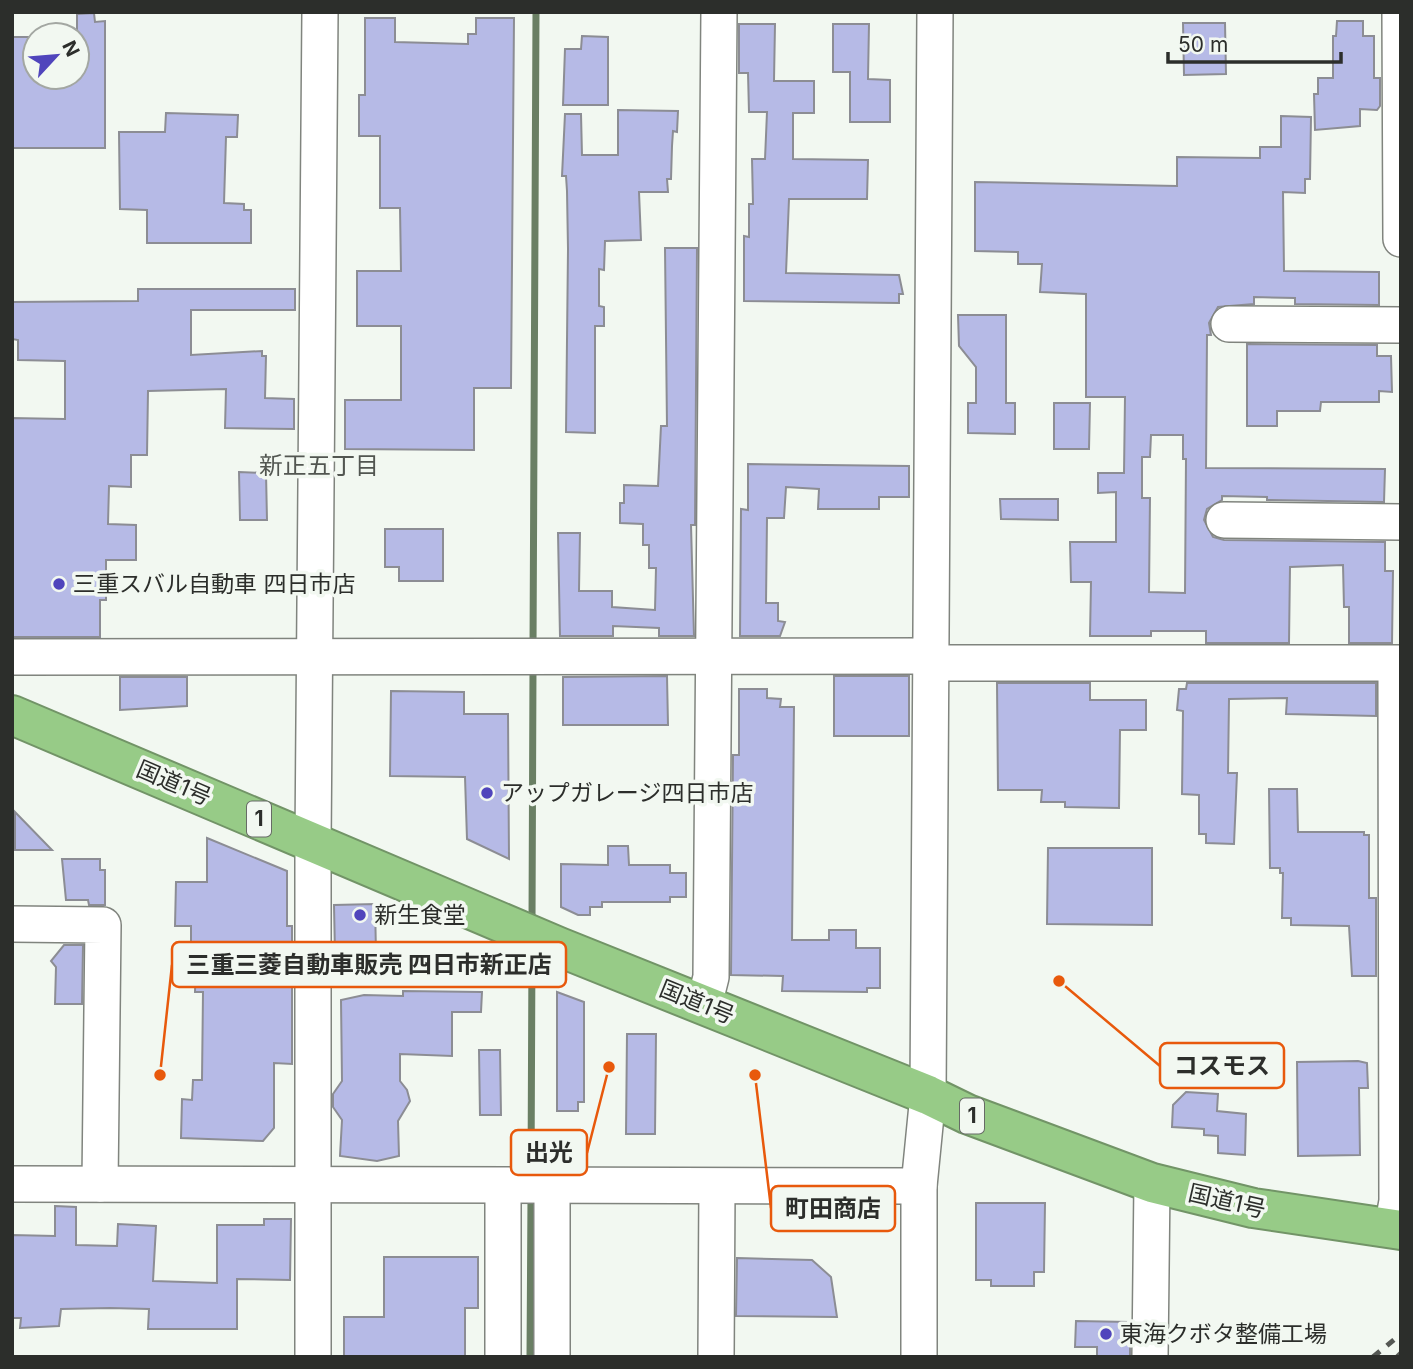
<svg xmlns="http://www.w3.org/2000/svg" width="1413" height="1369" viewBox="0 0 1413 1369" font-family="Inter,'Noto Sans JP',sans-serif">
  <style>
    .lines { fill: none; stroke-linecap: round; stroke-linejoin: round }
    .stream { stroke: #6a7f64; stroke-width: 7 }
    .building { fill: #b6bae6; stroke: #8c8d94; stroke-width: 2; fill-rule: evenodd }
    .minor-casing { stroke: #80847e; stroke-width: 38 }
    .highway-casing { stroke: #729467; stroke-width: 42 }
    .minor { stroke: #fff; stroke-width: 35 }
    .highway { stroke: #97cb87; stroke-width: 38 }
    .rail { stroke: #555854; stroke-width: 5; stroke-dasharray: 9 9; stroke-linecap: butt }
    .poi-dot { fill: #5045bc; stroke: #f2f8f1; stroke-width: 2.5 }
    .labels { text-anchor: middle; stroke-width: 7; stroke-linejoin: round; paint-order: stroke }
    .shield { fill: #f2f8f1; stroke: #676b66; stroke-width: 2 }
    .shield-label { font-size: 21px; font-weight: bold; fill: #2c2e2b }
    .poi-label { font-size: 23px; fill: #2c2e2b; stroke: #f2f8f1; text-anchor: start }
    .street-label { font-size: 23px; fill: #2c2e2b; stroke: #f2f8f1 }
    .neighbourhood-label { font-size: 24px; fill: #525651; stroke: #f2f8f1 }
    .leader { fill: none; stroke: #e8590c; stroke-width: 2.5 }
    .callout-dot { fill: #e8590c; stroke: #f2f8f1; stroke-width: 2.5 }
    .callout { fill: #f2f8f1; stroke: #e8590c; stroke-width: 2.5 }
    .callout-label { font-size: 24px; text-anchor: middle; font-weight: bold; fill: #2c2e2b }
  </style>
  <rect width="100%" height="100%" fill="#f2f8f1"/>
  <g class="lines">
    <!-- stream -->
    <g class="stream">
      <path d="M533 649 536 12"/>
      <path d="M532 922 533 667"/>
      <path d="M531 1177 532 947"/>
      <path d="M530 1357 531 1196"/>
    </g>
  </g>
  <!-- building -->
  <g class="building">
    <path d="M94 13 95 22 105 21V148H12V37H35V77H77V14Z"/>
    <path d="M365 18H395V42L468 44V34H476V18H514L511 388H474V450L345 449V400H401V326H357V271H401L400 208H380V136H359V95H365Z"/>
    <path d="M1337 21H1363V36H1374V78H1380V106L1377 110 1360 109V126L1315 130 1314 94H1318V78H1333V36H1336Z"/>
    <path d="M1183 23H1225L1226 74 1184 75Z"/>
    <path d="M739 24H775L774 81H814V113H793V159L868 160 867 199H789L786 273 899 275 903 294H899V303L744 301V236L749 237V204H753L752 159H765L767 112H749L748 73H739Z"/>
    <path d="M833 24H869L868 79 890 80V122H850V72H833Z"/>
    <path d="M582 36 608 37V105H563L565 49H581Z"/>
    <path d="M618 110 678 111 677 132 673 131 672 146 671 179H667L668 192H639L641 240 605 241 604 270 599 269V306L604 307V326H595V433L566 432 568 249 567 191 566 176H562L565 114H581L582 155H618Z"/>
    <path d="M166 113 238 115 237 137H226L224 203 244 204V210H251V243H147V210L120 209 119 132H165Z"/>
    <path d="M1281 116 1311 117 1310 179H1305V193L1283 192 1284 271 1379 272V305L1295 304V298L1254 297V304L1218 307 1209 323 1211 335H1207L1206 468 1385 469 1384 502 1267 500V497L1222 496V500L1207 509 1204 520 1213 537 1224 540 1385 542V571H1393L1392 643H1349V607H1344L1343 565 1290 567 1289 643H1206V631H1151V636H1090L1091 582H1071L1070 542H1116V492L1098 493V473H1124L1125 397H1086V294L1040 292 1042 264H1018V252L975 251V182L1177 186V157L1260 158V147H1281ZM1151 435H1183V459H1186L1185 593 1149 592 1150 498H1142V457H1150Z"/>
    <path d="M665 248H697L695 525H691L694 636H659V628L613 626V636H560L558 533H580L579 591H612V607L655 610 656 568H649V545H643V524L620 523V503H624V485L658 486 661 426H667Z"/>
    <path d="M138 289H295V310H191V355L262 351V356H266L265 398 294 399V429L225 428 226 389 148 391 147 455H131V487L109 486 108 524 136 525V560H106V600H100V637H12V418L65 419V361L18 360V340L12 339V302L138 301Z"/>
    <path d="M958 315H1006V403H1015V434L968 433V403H976V367L959 346Z"/>
    <path d="M1247 344 1377 345V356H1391L1392 392 1379 391V402H1321L1320 411H1277V426H1247Z"/>
    <path d="M1054 403H1090L1089 449H1054Z"/>
    <path d="M748 464 909 466V497H879V509H818L819 489 786 487 784 518H767L766 603H778V621L785 622 780 636H740L741 509 748 510Z"/>
    <path d="M239 472 266 473 267 520H240Z"/>
    <path d="M1000 499H1058V520L1001 519Z"/>
    <path d="M385 529H443V581H399V567H385Z"/>
    <path d="M667 676 668 725H563V677Z"/>
    <rect x="834" y="676" width="75" height="60"/>
    <path d="M120 677H187V706L120 710Z"/>
    <path d="M997 683H1090V700H1146V730H1120L1119 808 1065 807V802H1041L1042 790H998Z"/>
    <path d="M1187 683H1376V716L1286 714 1287 698 1229 699 1228 773H1237L1234 844 1206 843V834H1199V795L1182 794 1183 711 1177 710 1179 689H1186Z"/>
    <path d="M739 689H767V698L781 699 780 707H794L792 940H829V930H856V948H880V988H867V992L782 991 783 976 731 975 733 755H739Z"/>
    <path d="M391 691 464 692V714H508L509 859 467 839 465 777 390 776Z"/>
    <path d="M1269 789H1297L1298 832H1364V835H1369V898H1376V976H1352L1349 926 1291 925V918H1282L1283 873H1280V868H1270Z"/>
    <path d="M15 812 52 850H15Z"/>
    <path d="M207 838 287 871V926H292V1064L274 1063V1128L263 1141 181 1138 182 1099 192 1100 193 1080H202L203 992H195L196 953H191V926H175L176 882H207Z"/>
    <path d="M608 846H628L629 865H670V873H686V897H670V902H602V907H590V915H578L561 907V864L608 865Z"/>
    <path d="M1048 848H1152V925L1047 924Z"/>
    <path d="M62 859H100V870H105V905H89L88 900H66Z"/>
    <path d="M375 904 376 953 335 954 334 905Z"/>
    <path d="M64 945H83L82 1004H55L56 967 51 961Z"/>
    <path d="M403 991 482 992 481 1012H452V1056L400 1054V1081L407 1090 410 1101 398 1121 399 1156 377 1161 340 1156 342 1120 333 1107V1094L342 1081 341 1000 364 995 403 996Z"/>
    <path d="M557 992 584 1002V1102H578V1111H557Z"/>
    <path d="M627 1034H656L655 1134H626Z"/>
    <path d="M479 1050H500L501 1115H480Z"/>
    <path d="M1358 1061 1367 1063 1368 1088H1359L1360 1155 1298 1156 1297 1062Z"/>
    <path d="M1186 1092 1218 1094 1217 1111 1246 1114 1245 1155 1218 1153V1136L1204 1135V1129L1172 1127 1173 1105Z"/>
    <path d="M976 1203H1045L1044 1272H1034V1286H991V1280H976Z"/>
    <path d="M55 1206 76 1207V1245L117 1246 118 1224 156 1226 153 1281 217 1283V1225H264V1219H291L290 1280 237 1279V1329H148L149 1309 110 1308 61 1309 59 1326 20 1328 21 1318H12V1235L55 1236Z"/>
    <path d="M384 1257H478V1308H465V1357H344V1317H384Z"/>
    <path d="M737 1258 812 1260 831 1277 837 1317 736 1316Z"/>
    <path d="M1076 1321 1130 1322V1357H1097V1347H1075Z"/>
  </g>
  <g class="lines">
    <defs>
      <g id="minor">
        <path d="M1400 12 1401 239"/>
        <path d="M1229 324 1401 325"/>
        <path d="M1224 520 1401 522"/>
        <path d="M12 657 932 656"/>
        <path d="M931 663H1401"/>
        <path d="M12 924 103 925 100 1184"/>
        <path d="M704 1005 711 977 719 12"/>
        <path d="M12 1184 919 1186"/>
        <path d="M503 1186V1357"/>
        <path d="M1392 1229 1397 1201 1396 676 1401 664"/>
        <path d="M313 1357V842L320 12"/>
        <path d="M552 1357V1186"/>
        <path d="M716 1357 717 1187"/>
        <path d="M919 1357V1186L928 1095 935 12"/>
        <path d="M1150 1357 1152 1183"/>
      </g>
      <path id="highway" d="M12 715 559 947 928 1095 967 1114 1152 1183 1253 1208 1401 1230"/>
    </defs>
    <!-- minor casing -->
    <use href="#minor" class="minor-casing"/>
    <!-- highway casing -->
    <use href="#highway" class="highway-casing"/>
    <!-- minor -->
    <use href="#minor" class="minor"/>
    <!-- highway -->
    <use href="#highway" class="highway"/>
    <!-- rail -->
    <g class="rail">
      <path d="M1373 1357 1401 1334"/>
      <path d="M1397 1357 1401 1353"/>
    </g>
  </g>
  <!-- markers -->
  <g class="poi-dot">
    <circle cx="59" cy="584" r="7"/>
    <circle cx="487" cy="793" r="7"/>
    <circle cx="360" cy="915" r="7"/>
    <circle cx="1106" cy="1334" r="7"/>
  </g>
  <g class="labels">
    <!-- shield labels -->
    <g class="shield">
      <rect x="247" y="801.5" width="24" height="35" rx="5"/>
      <rect x="960" y="1098.5" width="24" height="35" rx="5"/>
    </g>
    <g class="shield-label">
      <text x="259" y="826">1</text>
      <text x="972" y="1123">1</text>
    </g>
    <!-- poi labels -->
    <g class="poi-label">
      <text x="73" y="592">三重スバル自動車 四日市店</text>
      <text x="501" y="801">アップガレージ四日市店</text>
      <text x="374" y="923">新生食堂</text>
      <text x="1120" y="1342">東海クボタ整備工場</text>
    </g>
    <!-- street labels -->
    <g class="street-label">
      <text transform="translate(174 783) rotate(23)" y="8">国道1号</text>
      <text transform="translate(697 1002) rotate(22)" y="8">国道1号</text>
      <text transform="translate(1227 1201) rotate(13)" y="8">国道1号</text>
    </g>
    <!-- neighbourhood labels -->
    <g class="neighbourhood-label">
      <text x="319" y="474">新正五丁目</text>
    </g>
  </g>
  <!-- callouts -->
  <path class="leader" d="M160 1075L172 965M1059 981L1160 1066M609 1067L587 1153M755 1075L771 1208"/>
  <g class="callout-dot">
    <circle cx="160" cy="1075" r="7"/>
    <circle cx="1059" cy="981" r="7"/>
    <circle cx="609" cy="1067" r="7"/>
    <circle cx="755" cy="1075" r="7"/>
  </g>
  <g class="callout">
    <rect x="172" y="942" width="394" height="45" rx="7"/>
    <rect x="1160" y="1043" width="124" height="45" rx="7"/>
    <rect x="511" y="1130" width="76" height="45" rx="7"/>
    <rect x="771" y="1186" width="124" height="45" rx="7"/>
  </g>
  <g class="callout-label">
    <text x="369" y="973">三重三菱自動車販売 四日市新正店</text>
    <text x="1222" y="1074">コスモス</text>
    <text x="549" y="1161">出光</text>
    <text x="833" y="1217">町田商店</text>
  </g>
  <!-- border -->
  <rect width="1413" height="1369" fill="none" stroke="#2c2e2b" stroke-width="28"/>
  <!-- north arrow -->
  <g transform="translate(56 56) rotate(64)"><circle r="33" fill="#f2f8f1" stroke="#a3a7a2" stroke-width="2"/>
  <path d="M0-5L12 26L0 18L-12 26Z" fill="#5045bc"/>
  <text y="-10" font-size="19" font-weight="bold" text-anchor="middle" fill="#2c2e2b">N</text>
  </g>
  <!-- scale -->
  <path d="M1168 52v10h173v-10" fill="none" stroke="#2c2e2b" stroke-width="3.5"/>
  <text x="1178" y="52" font-size="21" fill="#2c2e2b" stroke="#f2f8f1" stroke-width="5" paint-order="stroke">50 m</text>
</svg>
